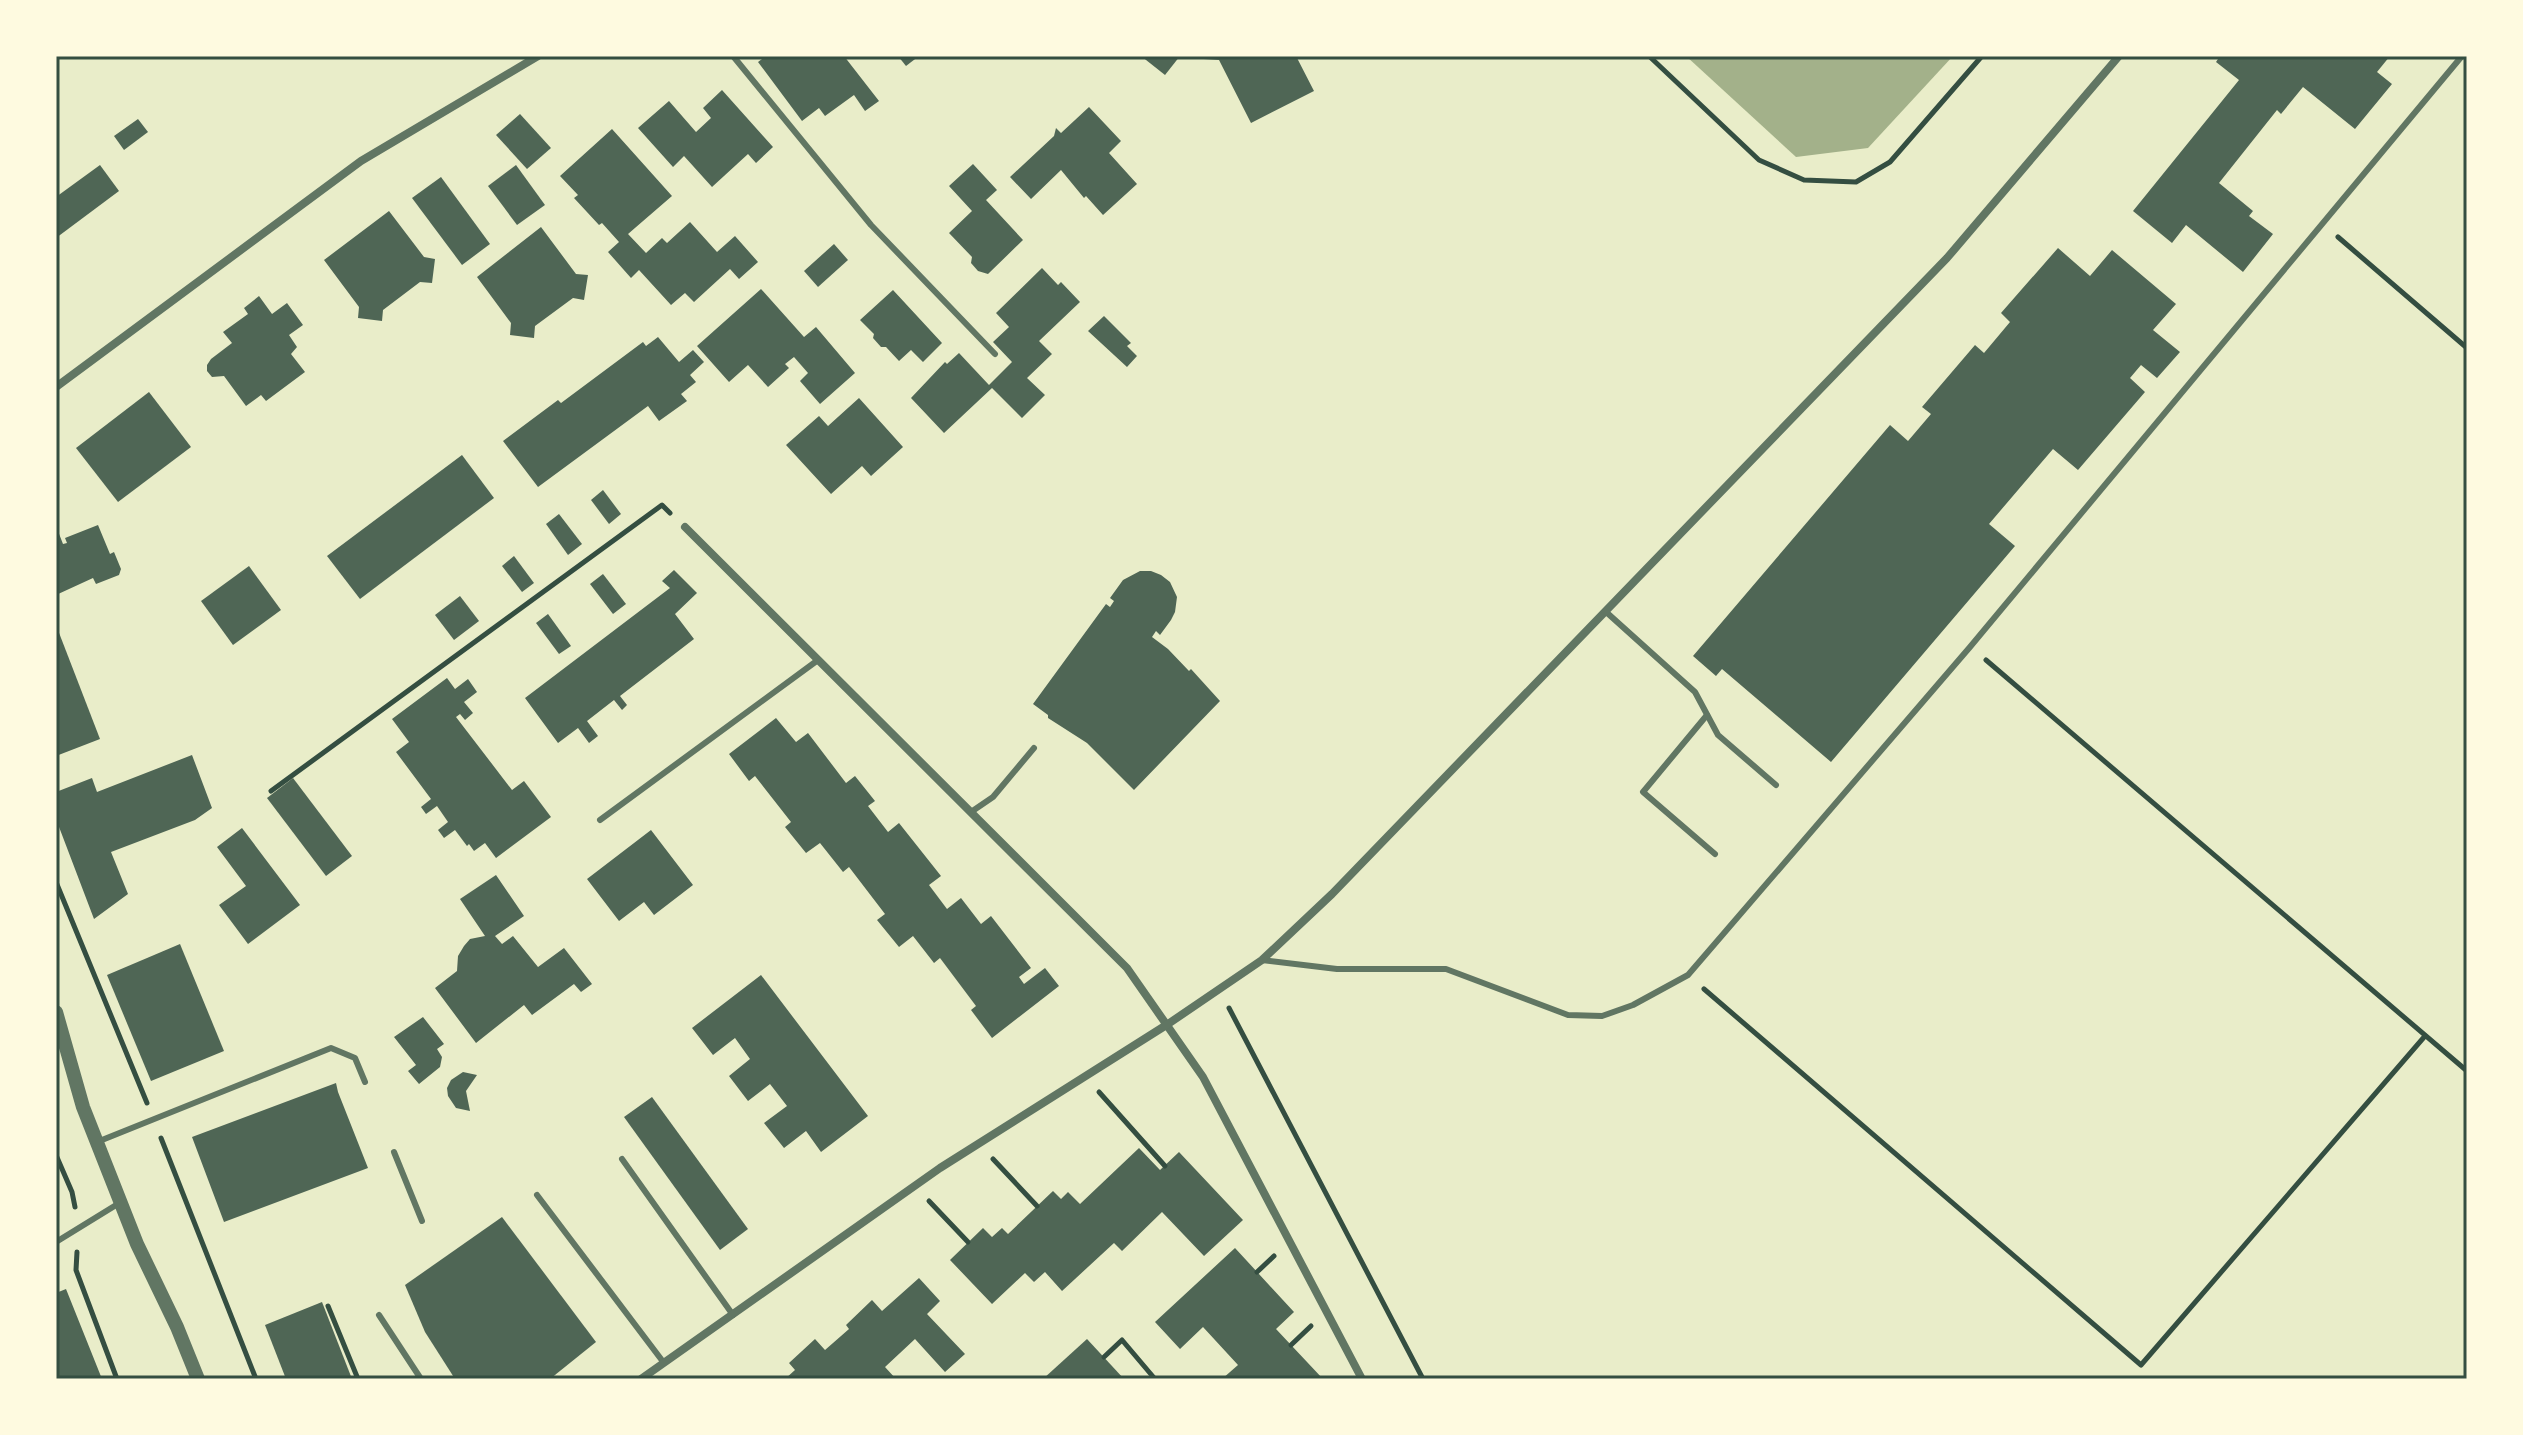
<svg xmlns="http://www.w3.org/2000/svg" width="2523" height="1435" viewBox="0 0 2523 1435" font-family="Bitter,serif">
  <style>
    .water { fill: #a3b18a }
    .building { fill: #4f6655 }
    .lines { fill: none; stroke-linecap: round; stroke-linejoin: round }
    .path { stroke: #344e41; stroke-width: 5 }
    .service { stroke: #617663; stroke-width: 6 }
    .minor { stroke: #617663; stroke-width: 8 }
    .tertiary { stroke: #617663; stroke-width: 14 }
    .neatline { fill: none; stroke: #344e41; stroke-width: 3 }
  </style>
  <rect width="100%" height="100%" fill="#e9edc9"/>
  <!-- water -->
  <path class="water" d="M1686 56H1953L1868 148 1796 157Z"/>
  <!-- building -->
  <g class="building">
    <path d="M766 56H844L879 101 865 111 854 95 825 116 819 108 802 121 758 62Z"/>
    <path d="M898 56H919L906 66Z"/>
    <path d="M1141 56H1180L1165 75Z"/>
    <path d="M1188 56H1296L1314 91 1251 123 1219 60 1188 58Z"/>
    <path d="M2220 56H2390L2377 72 2392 84 2355 129 2303 87 2281 114 2277 110 2219 183 2253 211 2249 216 2273 234 2243 272 2186 225 2172 243 2133 211 2239 80 2216 62Z"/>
    <path d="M722 90 773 147 756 163 748 154 712 187 684 156 673 167 638 128 669 101 696 132 711 118 703 108Z"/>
    <path d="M1089 107 1121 141 1109 153 1137 184 1103 215 1086 196 1084 198 1061 170 1031 199 1010 177 1054 136 1056 128 1061 133Z"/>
    <path d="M520 114 551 148 527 169 496 135Z"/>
    <path d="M138 119 148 132 124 150 114 136Z"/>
    <path d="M612 129 672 196 628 234 646 253 662 238 667 243 690 222 717 252 735 236 758 262 739 279 730 269 694 302 685 293 671 305 639 270 631 278 608 252 619 242 602 223 599 225 574 198 578 195 560 176Z"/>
    <path d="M973 164 997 190 986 200 1023 240 988 274 978 271 971 263 972 257 949 233 972 211 949 186Z"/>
    <path d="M100 165 119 191 56 238V197Z"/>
    <path d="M516 165 545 205 517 225 488 186Z"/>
    <path d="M441 177 490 244 462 265 412 198Z"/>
    <path d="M389 211 424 257 435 259 432 283 420 282 383 310 382 321 358 318 359 307 324 260Z"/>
    <path d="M541 227 576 274 588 275 584 300 573 298 535 326 534 338 510 335 511 323 477 277Z"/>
    <path d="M834 244 848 260 818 287 804 271Z"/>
    <path d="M2058 248 2090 276 2112 250 2176 304 2153 330 2180 352 2157 378 2141 365 2130 378 2145 392 2078 470 2053 449 1989 524 2015 546 1831 762 1722 669 1716 676 1693 656 1890 425 1908 441 1931 414 1922 407 1975 345 1984 353 2010 322 2001 313Z"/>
    <path d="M1042 268 1058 285 1061 282 1080 302 1039 341 1052 354 1027 378 1045 395 1022 418 992 388 944 433 911 398 945 362 947 364 959 353 989 385 1012 362 993 342 1009 327 996 313Z"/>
    <path d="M761 289 804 337 816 327 855 373 820 404 800 381 808 373 794 357 785 364 789 368 768 387 748 365 729 382 697 346Z"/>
    <path d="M893 290 942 343 923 362 911 350 899 361 886 347H881L873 338 874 334 860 320Z"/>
    <path d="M259 296 272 314 287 303 303 325 289 335 297 347 291 354 305 372 266 401 261 395 246 406 224 376 212 377 207 371V365L211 359 232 343 223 332 248 314 244 308Z"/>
    <path d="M1104 316 1131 343 1127 346 1137 356 1127 367 1088 331Z"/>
    <path d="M658 337 679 362 693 350 704 362 690 375 696 382 681 394 687 401 659 421 648 406 538 487 503 441 558 400 561 403 643 342 646 346Z"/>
    <path d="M149 392 191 447 118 502 76 448Z"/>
    <path d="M859 398 903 447 871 476 862 466 831 494 786 445 819 416 828 426Z"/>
    <path d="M462 455 494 498 360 599 327 556Z"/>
    <path d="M603 490 621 514 609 524 591 500Z"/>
    <path d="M559 514 582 544 568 555 546 524Z"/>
    <path d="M98 525 110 554 114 552 121 569 119 575 96 584 93 578 56 595V526L63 544 67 543 65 538Z"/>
    <path d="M514 556 534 583 522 592 502 566Z"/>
    <path d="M249 566 281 610 233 645 201 601Z"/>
    <path d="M674 570 697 593 675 614 694 639 620 696 627 705 622 710 614 700 587 721 598 736 589 743 578 728 558 743 525 698 670 588 662 581Z"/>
    <path d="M1140 571H1151L1161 575 1170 582 1177 597 1175 612 1171 620 1160 635 1156 631 1152 637 1168 649 1189 671 1191 669 1220 701 1134 790 1087 743 1048 718V715L1033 704 1106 604 1110 607 1114 601 1110 598 1123 580Z"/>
    <path d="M603 574 626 604 613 614 590 584Z"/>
    <path d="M460 596 479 621 454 640 435 615Z"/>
    <path d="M548 614 571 646 559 654 536 623Z"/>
    <path d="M56 625 100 739 56 756Z"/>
    <path d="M447 678 455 689 468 679 477 692 464 702 473 713 465 720 460 714 456 717 512 790 524 781 551 817 496 858 485 843 474 851 469 844 467 846 455 830 444 838 438 830 448 822 437 806 426 814 421 807 431 799 396 752 409 742 392 719Z"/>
    <path d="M776 718 796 742 808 733 846 783 855 776 875 801 868 806 888 832 899 823 941 876 929 885 947 909 961 898 981 924 991 916 1031 968 1019 977 1024 984 1045 968 1059 986 992 1038 971 1010 976 1006 940 958 934 963 913 936 899 947 877 920 885 914 849 867 843 872 820 843 806 853 785 827 791 822 755 776 749 781 729 754Z"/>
    <path d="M192 755 212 808 195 820 111 852 128 894 94 919 56 819V792L92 778 97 792Z"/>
    <path d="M293 778 352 856 326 876 267 798Z"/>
    <path d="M242 828 300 905 248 944 219 905 246 886 217 847Z"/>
    <path d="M651 830 693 885 654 915 644 902 619 921 587 879Z"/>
    <path d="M496 875 524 916 495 936 502 944 513 936 538 967 564 948 592 984 581 992 574 984 532 1015 524 1005 476 1043 435 988 457 971 458 956 464 946 470 939 485 936 460 899Z"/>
    <path d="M180 944 224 1051 151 1081 107 975Z"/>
    <path d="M761 975 868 1116 821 1152 806 1131 784 1148 764 1123 787 1106 770 1084 748 1101 729 1076 750 1059 735 1038 713 1055 692 1028Z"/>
    <path d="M423 1017 444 1044 437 1049 442 1057 440 1067 419 1084 408 1071 416 1065 394 1037Z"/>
    <path d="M463 1072 477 1075 466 1091 470 1111 456 1108 448 1096 447 1088 451 1080Z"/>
    <path d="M336 1083 338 1092 368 1168 224 1222 192 1137Z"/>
    <path d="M652 1097 748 1229 720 1250 624 1117Z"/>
    <path d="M1139 1148 1160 1170 1179 1152 1243 1220 1204 1256 1162 1212 1122 1251 1114 1243 1062 1291 1045 1272 1034 1282 1025 1273 992 1304 950 1260 983 1228 992 1237 1002 1228 1008 1234 1053 1191 1061 1199 1068 1192 1080 1204Z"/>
    <path d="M502 1217 596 1342 550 1379H455L425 1332 405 1285Z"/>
    <path d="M1235 1248 1294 1312 1276 1329 1323 1379H1222L1238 1365 1203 1327 1180 1349 1155 1322Z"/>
    <path d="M919 1278 940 1301 927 1314 965 1354 945 1372 915 1339 885 1367 896 1379H785L795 1370 789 1363 815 1339 825 1350 849 1329 846 1325 872 1300 882 1311Z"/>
    <path d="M66 1289 102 1379H56V1293Z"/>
    <path d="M322 1302 352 1379H286L265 1325Z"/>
    <path d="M1087 1339 1124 1379H1043Z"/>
  </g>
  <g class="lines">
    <!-- path -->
    <g class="path">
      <path d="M1649 56 1759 160 1804 180 1856 182 1890 162 1982 56"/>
      <path d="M2338 237 2467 348"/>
      <path d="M1986 660 2467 1071"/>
      <path d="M271 791 662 505 670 513"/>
      <path d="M56 882 147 1103"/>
      <path d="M1704 989 2141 1365 2425 1036"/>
      <path d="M1229 1008 1423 1379"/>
      <path d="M1099 1092 1165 1166"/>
      <path d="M161 1138 256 1379"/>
      <path d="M56 1155 72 1192 75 1207"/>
      <path d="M993 1159 1037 1206"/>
      <path d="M929 1201 968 1242"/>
      <path d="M77 1252 76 1270 117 1379"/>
      <path d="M1257 1272 1274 1256"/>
      <path d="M328 1306 358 1379"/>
      <path d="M1291 1345 1311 1326"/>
      <path d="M1104 1357 1122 1340 1155 1379"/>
    </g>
    <!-- service -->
    <g class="service">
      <path d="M733 56 871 225 995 354"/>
      <path d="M1605 611 1695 692 1718 735 1776 785"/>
      <path d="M1707 715 1643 792 1715 854"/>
      <path d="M971 812 993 797 1034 748"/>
      <path d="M600 820 818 660"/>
      <path d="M1262 960 1337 969H1446L1568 1015 1602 1016 1633 1005 1688 975 1970 647 2462 56"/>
      <path d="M97 1142 331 1048 355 1058 365 1082"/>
      <path d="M394 1152 422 1221"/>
      <path d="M622 1159 733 1315"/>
      <path d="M537 1195 664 1363"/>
      <path d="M56 1242 121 1202"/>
      <path d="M379 1315 421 1379"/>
    </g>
    <!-- minor -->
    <g class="minor">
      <path d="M56 387 361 161 538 56"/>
      <path d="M685 527 1127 968 1203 1077 1362 1379"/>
      <path d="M641 1379 940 1168 1168 1024 1262 960 1332 894 1947 258 2119 56"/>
    </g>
    <!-- tertiary -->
    <path class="tertiary" d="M56 1012 83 1107 137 1244 177 1327 198 1379"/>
  </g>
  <!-- border -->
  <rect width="2523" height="1435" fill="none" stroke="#fefae0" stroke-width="116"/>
  <rect x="58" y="58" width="2407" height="1319" class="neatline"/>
</svg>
